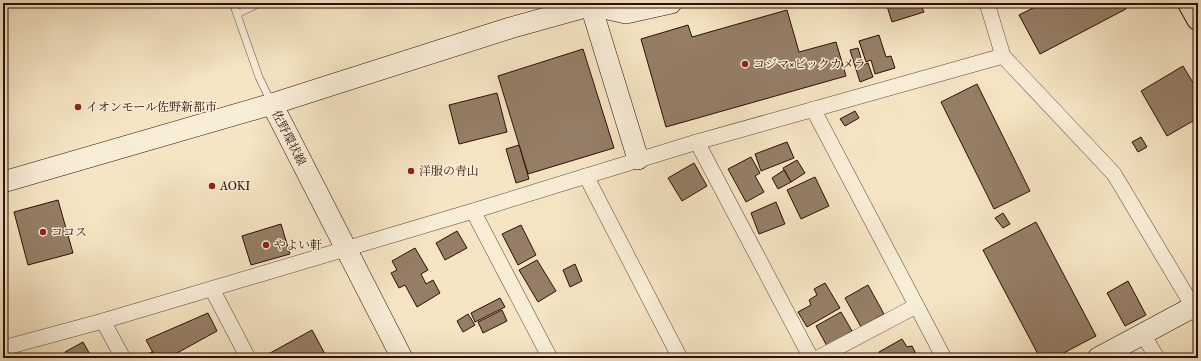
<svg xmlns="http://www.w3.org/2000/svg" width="1201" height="361" viewBox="0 0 1201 361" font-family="'IM FELL Great Primer','Noto Serif JP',serif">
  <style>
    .building { fill: #957e67; stroke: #2d0e04 }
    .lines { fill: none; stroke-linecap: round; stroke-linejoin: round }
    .lane-casing { stroke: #5f4434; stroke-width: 8 }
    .street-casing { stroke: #5f4434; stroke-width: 16 }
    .secondary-casing { stroke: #2d0e04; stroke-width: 22 }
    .highway-casing { stroke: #2d0e04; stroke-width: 24 }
    .lane { stroke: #f8eed8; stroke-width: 7 }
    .street { stroke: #f8eed8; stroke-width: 15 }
    .secondary { stroke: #f8eed8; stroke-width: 21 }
    .highway { stroke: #f5e5c3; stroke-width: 22 }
    .poi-dot { fill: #8f2418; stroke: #f8eed8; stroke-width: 1.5 }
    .labels { text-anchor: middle; stroke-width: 3; stroke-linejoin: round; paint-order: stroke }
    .poi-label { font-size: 12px; fill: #2d0e04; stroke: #f8eed8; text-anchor: start }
    .street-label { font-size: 12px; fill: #2d0e04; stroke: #f8eed8 }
  </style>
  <rect width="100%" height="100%" fill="#f5e5c3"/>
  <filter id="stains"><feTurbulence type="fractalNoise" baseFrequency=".005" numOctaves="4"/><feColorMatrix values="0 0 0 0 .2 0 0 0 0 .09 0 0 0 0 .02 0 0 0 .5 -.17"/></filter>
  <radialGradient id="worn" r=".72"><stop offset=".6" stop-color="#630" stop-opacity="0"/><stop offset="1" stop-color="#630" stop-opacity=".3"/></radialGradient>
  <!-- building -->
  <g class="building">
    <path d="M886 3H920L924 12 892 22Z"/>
    <path d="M1043 3H1123L1126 9 1040 54 1019 15Z"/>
    <path d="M787 10 799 52 836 42 846 76 666 127 641 39 688 25 692 37Z"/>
    <path d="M879 35 886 57 891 56 895 68 875 74 871 60 866 62 859 41Z"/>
    <path d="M858 48 863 65 868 63 873 77 860 82 850 50Z"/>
    <path d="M583 49 614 148 528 174 498 76Z"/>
    <path d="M1183 66 1198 91V118L1167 136 1141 91Z"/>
    <path d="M977 84 1030 191 994 209 941 102Z"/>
    <path d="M497 93 507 132 459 144 449 105Z"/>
    <path d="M855 111 859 118 845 126 840 119Z"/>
    <path d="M1141 137 1147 147 1138 152 1132 142Z"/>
    <path d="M787 142 794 158 761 171 755 154Z"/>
    <path d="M519 145 529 179 516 183 506 149Z"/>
    <path d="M751 157 760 173 755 176 764 192 746 202 728 169Z"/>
    <path d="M797 160 805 173 791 182 783 168Z"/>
    <path d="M694 163 707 186 682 201 668 178Z"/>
    <path d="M784 170 791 182 778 189 772 178Z"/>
    <path d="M815 177 829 206 801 219 787 190Z"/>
    <path d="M58 200 73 253 28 265 14 212Z"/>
    <path d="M776 202 785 224 759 234 751 213Z"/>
    <path d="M1003 213 1010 224 1003 228 995 218Z"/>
    <path d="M1036 222 1096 336 1054 358H1040L983 250Z"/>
    <path d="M281 224 290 254 251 265 242 236Z"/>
    <path d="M521 225 536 255 518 265 502 234Z"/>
    <path d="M457 231 467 248 445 260 436 243Z"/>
    <path d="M415 248 428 270 421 274 426 284 433 280 440 293 417 307 405 285 399 288 391 273 397 270 392 261Z"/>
    <path d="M537 260 556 291 538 302 519 270Z"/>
    <path d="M575 264 582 281 570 287 563 270Z"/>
    <path d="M1128 281 1146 315 1125 326 1107 293Z"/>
    <path d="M825 283 840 308 807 327 798 312 811 305 809 300 817 295 814 289Z"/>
    <path d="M868 285 884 314 861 327 845 298Z"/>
    <path d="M500 298 505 307 475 322 471 313Z"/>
    <path d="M502 310 507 321 483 333 478 322Z"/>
    <path d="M841 312 852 331 827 346 816 326Z"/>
    <path d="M208 313 217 331 168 358H156L146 340Z"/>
    <path d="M468 314 475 325 463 332 457 321Z"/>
    <path d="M312 330 326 356 332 353 335 358H261Z"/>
    <path d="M902 339 907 347 912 346 917 356 913 358H883L879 352Z"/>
    <path d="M83 342 92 358H69L65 352Z"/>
    <path d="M152 352 156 358H145L144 356Z"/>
    <path d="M45 354 47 358H37Z"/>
    <path d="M237 354 239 358H229Z"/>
  </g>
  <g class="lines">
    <defs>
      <g id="lane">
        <path d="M233 3 259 77 271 102"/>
        <path d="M237 14 260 3"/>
      </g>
      <g id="street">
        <path d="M987 3 1003 56 1114 174 1198 315"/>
        <path d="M813 109 944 358"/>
        <path d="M697 142 811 358"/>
        <path d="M586 176 680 358"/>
        <path d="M473 211 550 358"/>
        <path d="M212 289 248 358"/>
        <path d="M103 321 123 358"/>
        <path d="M1143 334 1157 358"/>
        <path d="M3 348 103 321 473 211 697 142 1003 56"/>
        <path d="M818 358 916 306"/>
      </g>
      <g id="secondary">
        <path d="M590 3 638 159"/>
        <path d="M591 5 626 13 671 3"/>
        <path d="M272 104 402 358"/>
        <path d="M3 182 272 104 510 28 600 3"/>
        <path d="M1098 358 1193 307"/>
      </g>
      <path id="highway" d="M1189 3 1198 19"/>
    </defs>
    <!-- lane casing -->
    <use href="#lane" class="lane-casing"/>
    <!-- street casing -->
    <use href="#street" class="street-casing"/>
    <!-- secondary casing -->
    <use href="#secondary" class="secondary-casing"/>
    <!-- highway casing -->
    <use href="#highway" class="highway-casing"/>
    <!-- lane -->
    <use href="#lane" class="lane"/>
    <!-- street -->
    <use href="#street" class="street"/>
    <!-- secondary -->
    <use href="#secondary" class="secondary"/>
    <!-- highway -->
    <use href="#highway" class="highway"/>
  </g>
  <!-- markers -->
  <g class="poi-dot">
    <circle cx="745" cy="64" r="4"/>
    <circle cx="78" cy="107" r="4"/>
    <circle cx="411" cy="171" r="4"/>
    <circle cx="212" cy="186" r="4"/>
    <circle cx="43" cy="232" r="4"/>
    <circle cx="266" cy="245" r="4"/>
  </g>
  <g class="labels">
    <!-- poi labels -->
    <g class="poi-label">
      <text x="753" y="68">コジマ×ビックカメラ</text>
      <text x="86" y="111">イオンモール佐野新都市</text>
      <text x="419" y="175">洋服の青山</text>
      <text x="220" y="190">AOKI</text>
      <text x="51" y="236">ココス</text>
      <text x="274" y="249">やよい軒</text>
    </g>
    <!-- street labels -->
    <g class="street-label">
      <text transform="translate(289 138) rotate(63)" y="4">佐野環状線</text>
    </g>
  </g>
  <!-- margin -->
  <rect width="1201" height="361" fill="none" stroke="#f5e5c3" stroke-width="16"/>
  <rect x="4" y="4" width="1193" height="353" fill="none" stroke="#2d0e04" stroke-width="2"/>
  <rect x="8" y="8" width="1185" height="345" fill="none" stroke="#2d0e04"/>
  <rect width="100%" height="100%" filter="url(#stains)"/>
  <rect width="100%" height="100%" fill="url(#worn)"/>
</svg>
